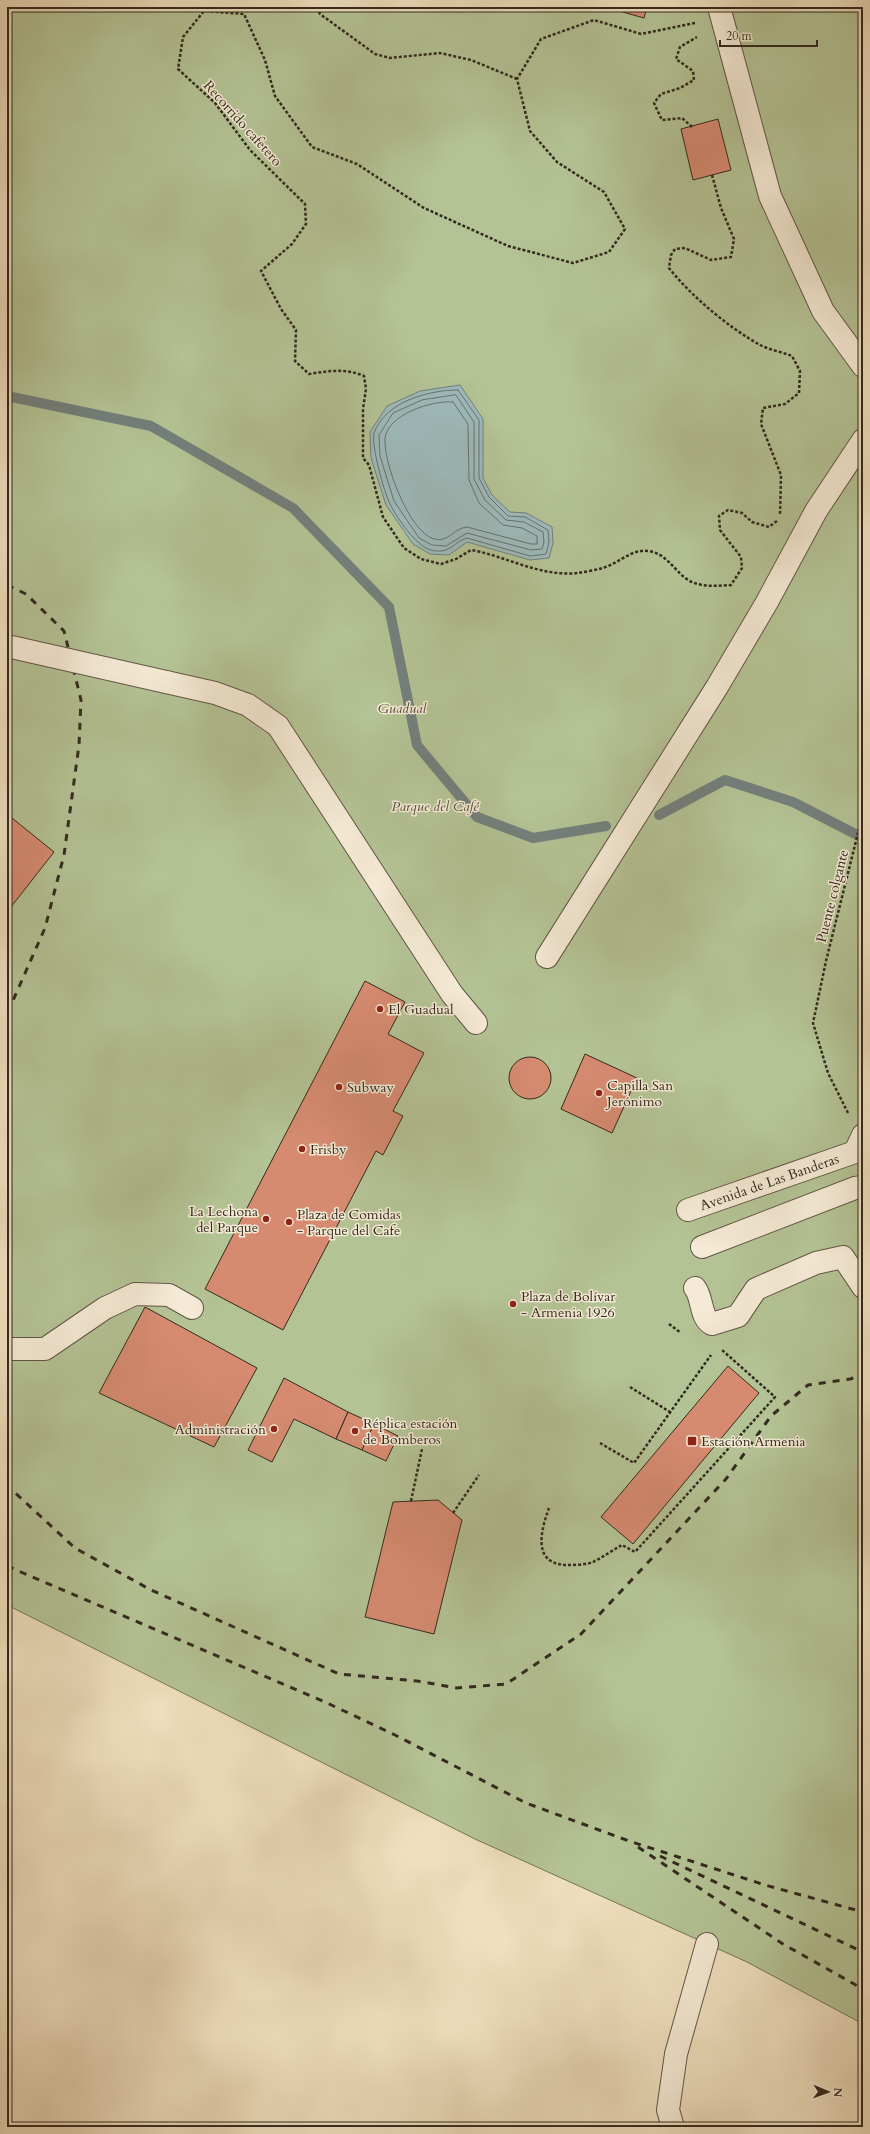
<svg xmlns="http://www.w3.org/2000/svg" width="870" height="2134" viewBox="0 0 870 2134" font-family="Cardo,serif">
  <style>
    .green { fill: #b4c395; stroke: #74765a }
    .water { fill: #9dbabb; stroke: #73807d }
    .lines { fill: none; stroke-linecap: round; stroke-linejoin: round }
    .shore { stroke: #68726d; stroke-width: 1 }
    .stream { stroke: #73807d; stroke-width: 10 }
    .building { fill: #d68b71; stroke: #332a1f }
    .minor-casing { stroke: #625747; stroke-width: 24 }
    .path { stroke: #332a1f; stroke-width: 2.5; stroke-dasharray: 3 2; stroke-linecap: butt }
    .minor { stroke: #f5ead5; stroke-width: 22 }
    .rail { stroke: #332a1f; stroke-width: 3; stroke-dasharray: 7 7; stroke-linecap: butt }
    .minor-bridge-casing { stroke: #625747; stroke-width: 24; stroke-linecap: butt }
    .minor-bridge { stroke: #f5ead5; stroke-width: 22 }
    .poi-dot { fill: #8f2418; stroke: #f5ead5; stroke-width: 1.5 }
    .labels { text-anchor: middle; stroke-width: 3; stroke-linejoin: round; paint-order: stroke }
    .street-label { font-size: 14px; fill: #332a1f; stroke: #f5ead5 }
    .park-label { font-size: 14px; font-style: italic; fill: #53503c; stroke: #f5ead5 }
    .poi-label { font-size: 14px; fill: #332a1f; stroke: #f5ead5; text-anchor: start }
  </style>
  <rect width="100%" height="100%" fill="#efdfbe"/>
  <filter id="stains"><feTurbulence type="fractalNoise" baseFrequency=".005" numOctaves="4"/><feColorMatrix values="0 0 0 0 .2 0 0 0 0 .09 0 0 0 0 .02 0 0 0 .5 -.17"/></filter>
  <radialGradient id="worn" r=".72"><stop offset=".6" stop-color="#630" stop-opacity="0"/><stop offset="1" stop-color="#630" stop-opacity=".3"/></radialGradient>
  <!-- green -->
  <path class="green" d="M7 7H863V2024L747 1962 475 1839 7 1605Z"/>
  <!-- water -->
  <path class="water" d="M460 385 483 419V478L492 495 510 512 526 513 552 527 553 543 549 558 530 560 467 542 449 555 430 554 413 544 386 505 371 458 370 432 387 406 420 391Z"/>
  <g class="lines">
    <!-- shore -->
    <g class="shore">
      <path d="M458 390 479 420V478L489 497 508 516 525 517 548 530 549 542 546 554 530 556 467 538C453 542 450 555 431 550 416 546 397 518 390 504 384 492 371 445 374 433 385 402 428 390 458 390Z"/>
      <path d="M456 395 474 422V479L485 500 506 520 524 522 543 532 544 542 542 549 531 550 467 533 446 546 432 545 419 538 394 501 380 456 379 435 393 413 422 400Z"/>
      <path d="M453 402 468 424 469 480 479 503 503 525 522 528 537 536V544H531L467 527C454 528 448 543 434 539 409 532 383 462 385 438 388 414 433 400 453 402Z"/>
    </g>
    <!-- stream -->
    <g class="stream">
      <path d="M7 396 151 426 293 508 389 607 417 745 477 817 533 838 606 826"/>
      <path d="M659 815 725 780 793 802 863 838"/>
    </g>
  </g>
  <!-- building -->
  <g class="building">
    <path d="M605 7H647L644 18Z"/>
    <path d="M718 119 731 170 693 180 681 129Z"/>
    <path d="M7 814 54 852 7 912Z"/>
    <path d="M365 981 405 1002 388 1034 424 1053 393 1111 403 1116 383 1155 376 1151 283 1330 205 1289Z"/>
    <path d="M585 1054 637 1078 612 1133 561 1109Z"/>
    <circle cx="530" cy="1078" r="21"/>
    <path d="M145 1307 257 1368 214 1447 99 1393Z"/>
    <path d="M728 1366 759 1393 633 1544 601 1517Z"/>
    <path d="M284 1378 348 1412 336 1439 294 1419 272 1462 248 1450Z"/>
    <path d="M348 1412 374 1424 362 1450 336 1439Z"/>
    <path d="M374 1424 398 1436 386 1461 362 1450Z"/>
    <path d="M438 1500 462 1520 434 1634 365 1617 393 1502Z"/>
  </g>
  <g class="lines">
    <defs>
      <g id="minor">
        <path d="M719 7 770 196 823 311 863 366"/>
        <path d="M166 682 215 693 248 705 278 726 452 994 476 1023"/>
        <path d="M547 957 717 687 767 602 816 511 863 440"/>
        <path id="s1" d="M688 1210 855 1152 863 1135"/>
        <path d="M702 1247 855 1188 863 1187"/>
        <path d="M695 1288C703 1298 700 1318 712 1324L738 1316 756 1289 816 1263 843 1257 863 1287"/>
        <path d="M7 1349H45L105 1308 135 1294 169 1295 192 1308"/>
        <path d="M673 2127 668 2110 676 2054 707 1944"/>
      </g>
    </defs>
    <!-- minor casing -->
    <use href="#minor" class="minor-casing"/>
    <!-- path -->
    <g class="path">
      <path d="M317 7 320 14 375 54 390 58 440 53 471 60 517 79"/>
      <path d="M695 23 641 34 594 20 541 39 517 79 530 131 557 162 604 192 625 229 609 252 573 263 508 246 424 208 357 164 312 147 275 96 265 60 244 14 204 11 183 37 178 69 215 103 250 150 305 204 306 224 292 244 261 271 281 309 296 330 295 361 309 374C328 371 346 368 364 376L366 389 363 409V458L369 465 383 517 404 548 421 559 441 564 456 559 471 550C506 556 540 577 577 573 585 572 595 570 603 568 619 563 631 549 648 551 665 553 672 567 684 577 697 588 715 586 731 585L742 568 741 557 720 530 719 516 728 510 742 513 752 522 769 527 777 521"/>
      <path d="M692 127 682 118 662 120 654 103 661 94 680 88 694 80 693 71 676 59 680 47 697 37"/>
      <path d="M712 175 721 208 734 239 731 257 711 260 685 248 675 249 671 255 669 268C691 296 728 327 760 345 770 350 782 352 792 356L800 371 799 393 785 404 763 408 761 424 781 475 780 515"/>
      <path d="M848 1113 828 1073 813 1023 826 961 863 813"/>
      <path d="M669 1324 681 1333"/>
      <path d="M630 1387 670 1412"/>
      <path d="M600 1443 634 1463 711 1355"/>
      <path d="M411 1501 422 1449"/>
      <path d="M549 1508C541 1530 532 1563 565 1565 574 1565 585 1565 593 1562 603 1557 613 1550 622 1545L635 1552 775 1397 722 1350"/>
      <path d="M453 1513 479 1475"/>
    </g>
    <!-- minor -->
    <use href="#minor" class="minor"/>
    <!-- rail -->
    <g class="rail">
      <path d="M7 585 26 594 64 631 81 700 79 745 64 855 45 928 7 1014"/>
      <path d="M7 1483 12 1490 75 1548 151 1590 339 1674 417 1681 457 1688 506 1684 581 1634 726 1479 771 1416 808 1385 850 1379 863 1375"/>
      <path d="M7 1566 325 1702 395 1735 526 1803 629 1841 765 1885 863 1912"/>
      <path d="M638 1847 783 1944 863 1989"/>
      <path d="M660 1856 863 1952"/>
    </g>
    <defs>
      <path id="minor-bridge" d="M7 646 166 682"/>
    </defs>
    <!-- minor-bridge casing -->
    <use href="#minor-bridge" class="minor-bridge-casing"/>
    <!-- minor-bridge -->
    <use href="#minor-bridge" class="minor-bridge"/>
  </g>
  <!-- markers -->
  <g class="poi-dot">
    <circle cx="380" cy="1009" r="4"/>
    <circle cx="339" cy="1087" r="4"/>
    <circle cx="599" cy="1093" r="4"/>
    <circle cx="302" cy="1149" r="4"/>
    <circle cx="266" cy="1219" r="4"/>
    <circle cx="289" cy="1222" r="4"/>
    <circle cx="513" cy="1304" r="4"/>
    <circle cx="274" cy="1429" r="4"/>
    <circle cx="355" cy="1431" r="4"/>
    <rect x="687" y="1436" width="10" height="10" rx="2"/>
  </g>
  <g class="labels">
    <!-- street labels -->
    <g class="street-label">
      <text transform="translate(243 123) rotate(48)" y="5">Recorrido cafetero</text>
      <text transform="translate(832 896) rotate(-76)" y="5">Puente colgante</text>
      <text dy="5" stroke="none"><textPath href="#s1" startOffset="86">Avenida de Las Banderas</textPath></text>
    </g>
    <!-- park labels -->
    <g class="park-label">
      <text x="402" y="713">Guadual</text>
      <text x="435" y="811">Parque del Café</text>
    </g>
    <!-- poi labels -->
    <g class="poi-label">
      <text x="388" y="1014">El Guadual</text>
      <text x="607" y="1090">Capilla San<tspan x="607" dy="16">Jerónimo</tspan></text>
      <text x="347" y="1092">Subway</text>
      <text x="310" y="1154">Frisby</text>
      <text x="258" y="1216" text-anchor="end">La Lechona<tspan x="258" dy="16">del Parque</tspan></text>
      <text x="297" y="1219">Plaza de Comidas<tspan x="297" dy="16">- Parque del Cafe</tspan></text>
      <text x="521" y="1301">Plaza de Bolívar<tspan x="521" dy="16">- Armenia 1926</tspan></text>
      <text x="363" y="1428">Réplica estación<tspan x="363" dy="16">de Bomberos</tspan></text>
      <text x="266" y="1434" text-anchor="end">Administración</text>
      <text x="701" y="1446">Estación Armenia</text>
    </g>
  </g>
  <!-- margin -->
  <rect width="870" height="2134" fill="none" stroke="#efdfbe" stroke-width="24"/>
  <rect x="8" y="8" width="854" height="2118" fill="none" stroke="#332a1f" stroke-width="2"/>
  <rect x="12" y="12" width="846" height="2110" fill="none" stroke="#332a1f"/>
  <!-- north arrow -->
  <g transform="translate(828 2092) rotate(92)" stroke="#f5ead5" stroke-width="3" paint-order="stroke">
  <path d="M0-3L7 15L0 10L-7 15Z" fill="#332a1f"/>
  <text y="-6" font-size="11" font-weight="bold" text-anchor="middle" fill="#332a1f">N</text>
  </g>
  <!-- scale -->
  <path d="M720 40v6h97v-6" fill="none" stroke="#332a1f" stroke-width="2"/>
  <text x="726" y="40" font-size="12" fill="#332a1f" stroke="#f5ead5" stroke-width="3" paint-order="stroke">20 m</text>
  <rect width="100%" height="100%" filter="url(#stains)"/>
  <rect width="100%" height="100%" fill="url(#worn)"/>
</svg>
